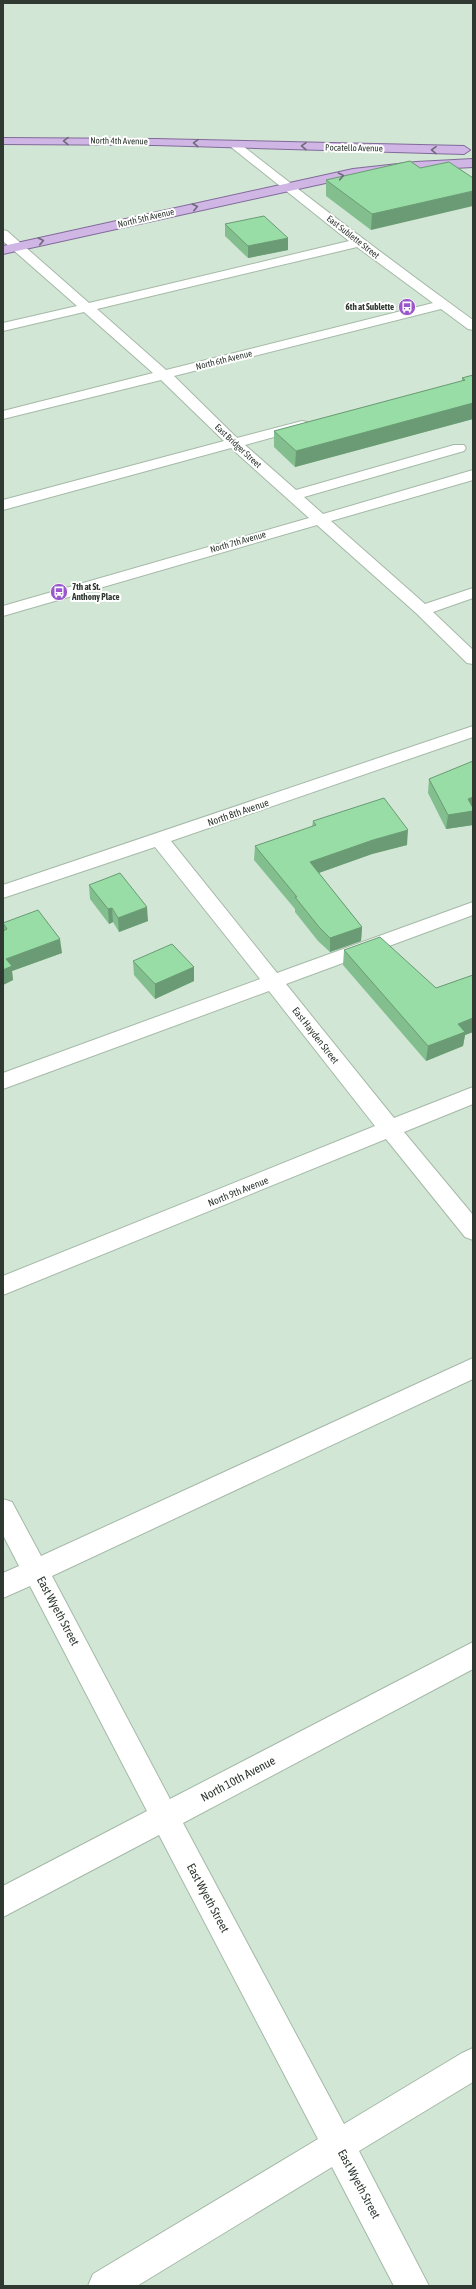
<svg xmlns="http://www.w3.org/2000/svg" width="476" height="2289" viewBox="0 0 476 2289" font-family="'Asap Condensed',sans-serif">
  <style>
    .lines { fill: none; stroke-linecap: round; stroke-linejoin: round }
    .minor-casing { stroke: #a5b9a8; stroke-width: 2 }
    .major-casing { stroke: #826a9a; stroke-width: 2 }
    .minor { fill: #fff; fill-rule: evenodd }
    .major { fill: #cfb6e5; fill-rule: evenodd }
    .wall { fill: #82be8e }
    .shaded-wall { fill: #6a9b74 }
    .building { fill: #97dda5; stroke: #6a9b74 }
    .oneway { stroke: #6f6a79 }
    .labels { text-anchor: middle; stroke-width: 4; stroke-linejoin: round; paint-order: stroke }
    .far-street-label { font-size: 9px; fill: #2f3831; stroke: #fff }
    .far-poi-label { font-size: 9px; font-weight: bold; fill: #2f3831; stroke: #fff; text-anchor: end }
    .street-label { font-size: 10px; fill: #2f3831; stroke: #fff }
    .near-street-label { font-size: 12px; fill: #2f3831; stroke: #fff }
  </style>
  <rect width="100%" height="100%" fill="#d1e6d4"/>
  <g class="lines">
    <defs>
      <g id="minor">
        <path d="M235 141 239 143C316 203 394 263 473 320V330L468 329 441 309 174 376 237 438 302 421 307 422 309 425 307 428 245 445 296 490 454 445H464L466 448 464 451 304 497 323 514 473 470V480L331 521 425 604 473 588V598L433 612 473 650V664L467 663 416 613 317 525 3 616V606L309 518 231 448 3 510V500L224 441 161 380 3 419V411L153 373 84 312 3 331V323L77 306 3 241V230L7 231 89 303 349 241 231 147 229 145ZM357 247 433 303 166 370 97 309Z"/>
        <path d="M473 726V737L171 841 277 973 473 902V915L286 984 394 1118 473 1087V1104L404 1132 473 1215V1240L465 1237 386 1139 3 1295V1276L375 1126 269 991 3 1089V1073L260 979 155 847 3 898V885Z"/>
        <path d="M473 1358V1379L52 1576 170 1799 473 1642V1669L183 1823 344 2124 462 2053 473 2048V2082L359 2151 429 2286H394L332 2167 137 2286H88L93 2274 318 2139 159 1835 3 1917V1886L147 1811 30 1586 3 1598V1573L19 1566 3 1535V1499L12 1502 41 1556Z"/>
      </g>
      <g id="major">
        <path d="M3 138 155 139 464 146 470 150 464 154 155 145 3 144Z"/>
        <path d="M473 159V167L416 170 353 177 3 254V246L353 169 416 162Z"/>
      </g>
    </defs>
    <!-- minor casing -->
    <use href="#minor" class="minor-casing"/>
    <!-- major casing -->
    <use href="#major" class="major-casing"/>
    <!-- minor -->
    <use href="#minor" class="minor"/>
    <!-- major -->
    <use href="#major" class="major"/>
  </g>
  <!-- wall -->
  <g class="wall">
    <path d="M420 168 371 230 326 196V180Z"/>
    <path d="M225 224 288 250 248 258 225 236Z"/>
    <path d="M473 375V419L295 467 274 447V431L462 381V378Z"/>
    <path d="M429 779 473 825 446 829 428 793Z"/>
    <path d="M313 821 407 845 372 854 319 873 362 927 361 941 330 952 318 941 295 912V909L254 860 255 846 312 827Z"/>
    <path d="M89 885 148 921 119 932 113 922 109 924 90 899Z"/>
    <path d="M3 923 62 953 12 971 13 980 3 985Z"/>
    <path d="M344 950 436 988 473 975V1032L465 1035 463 1046 426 1061 343 965Z"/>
    <path d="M133 961 194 967V981L155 999 134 975Z"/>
  </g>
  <!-- shaded-wall -->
  <g class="shaded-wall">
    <path d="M473 191V206L371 230 372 214Z"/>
    <path d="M288 238V250L248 258V246Z"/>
    <path d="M473 403V419L295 467 296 451Z"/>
    <path d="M473 797V825L446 829 448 815 468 799Z"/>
    <path d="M408 830 407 845 372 854 310 876V862L373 840Z"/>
    <path d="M147 907 148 921 119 932 118 918Z"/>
    <path d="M112 908 113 922 109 924 108 909Z"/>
    <path d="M362 927 361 941 330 952V938Z"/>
    <path d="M60 939 62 953 12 971 13 980 3 985V970L6 959Z"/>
    <path d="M194 967V981L155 999V984Z"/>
    <path d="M473 1018V1032L465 1035 463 1046 426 1061 428 1046 458 1024Z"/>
  </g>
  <!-- building -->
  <g class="building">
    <path d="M410 161 420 168 449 162 473 178V191L372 214 326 180Z"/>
    <path d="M264 216 288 238 248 246 225 224Z"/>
    <path d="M473 375V403L296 451 274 431 465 380 462 378Z"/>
    <path d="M473 761V797L468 799 473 808V811L448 815 429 779Z"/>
    <path d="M384 798 408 830 373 840 310 862 362 927 330 938 319 927 295 897H297L255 846 316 825 313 821Z"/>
    <path d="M120 873 147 907 118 918 112 908 108 909 89 885Z"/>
    <path d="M38 910 60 939 6 959 12 966 3 970V931L7 929 3 923Z"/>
    <path d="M380 937 436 988 473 975V1018L458 1024 465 1032 428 1046 344 950Z"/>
    <path d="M172 944 194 967 155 984 133 961Z"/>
  </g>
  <!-- one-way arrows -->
  <defs><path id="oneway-chevron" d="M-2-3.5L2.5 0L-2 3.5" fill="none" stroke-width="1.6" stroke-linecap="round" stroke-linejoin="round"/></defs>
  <g class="oneway">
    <use href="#oneway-chevron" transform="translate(66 141) rotate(-179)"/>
    <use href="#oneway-chevron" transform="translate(196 143) rotate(-178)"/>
    <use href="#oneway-chevron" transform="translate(304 146) rotate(-179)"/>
    <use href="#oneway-chevron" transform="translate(434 150) rotate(-179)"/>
    <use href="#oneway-chevron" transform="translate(341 176) rotate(-11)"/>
    <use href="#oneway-chevron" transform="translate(195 207) rotate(-13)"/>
    <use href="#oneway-chevron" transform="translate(41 241) rotate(-13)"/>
  </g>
  <!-- icons -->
  <defs>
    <symbol id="bus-disc" viewBox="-11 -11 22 22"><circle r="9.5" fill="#9a57cc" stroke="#fff"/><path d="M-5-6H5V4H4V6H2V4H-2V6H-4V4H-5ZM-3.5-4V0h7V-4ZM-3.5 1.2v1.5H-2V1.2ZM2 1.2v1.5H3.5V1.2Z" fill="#fff"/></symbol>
  </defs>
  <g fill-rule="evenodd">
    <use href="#bus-disc" x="397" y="297" width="20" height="20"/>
    <use href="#bus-disc" x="49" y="582" width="20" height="20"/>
  </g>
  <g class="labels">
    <!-- far-street labels -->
    <g class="far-street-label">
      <text transform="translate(119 141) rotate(1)" y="3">North 4th Avenue</text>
      <text transform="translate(354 148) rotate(1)" y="3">Pocatello Avenue</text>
      <text transform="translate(146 218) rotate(-13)" y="3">North 5th Avenue</text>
      <text transform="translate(353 237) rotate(38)" y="3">East Sublette Street</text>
      <text transform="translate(224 360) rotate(-14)" y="3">North 6th Avenue</text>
      <text transform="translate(238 446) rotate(43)" y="3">East Bridger Street</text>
      <text transform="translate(238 542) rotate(-16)" y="3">North 7th Avenue</text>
    </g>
    <!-- far-poi labels -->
    <g class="far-poi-label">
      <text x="394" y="310">6th at Sublette</text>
      <text x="72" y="590" text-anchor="start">7th at St.<tspan x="72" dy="10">Anthony Place</tspan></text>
    </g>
    <!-- street labels -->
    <g class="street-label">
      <text transform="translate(238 812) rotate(-19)" y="4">North 8th Avenue</text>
      <text transform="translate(316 1035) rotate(52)" y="4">East Hayden Street</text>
      <text transform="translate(238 1191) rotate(-22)" y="4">North 9th Avenue</text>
    </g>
    <!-- near-street labels -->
    <g class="near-street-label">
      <text transform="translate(58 1611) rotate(62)" y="4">East Wyeth Street</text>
      <text transform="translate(238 1779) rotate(-28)" y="4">North 10th Avenue</text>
      <text transform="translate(208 1898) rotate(62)" y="4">East Wyeth Street</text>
      <text transform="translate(359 2184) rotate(62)" y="4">East Wyeth Street</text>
    </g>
  </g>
  <!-- border -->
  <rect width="476" height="2289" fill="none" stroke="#2f3831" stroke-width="8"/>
</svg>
